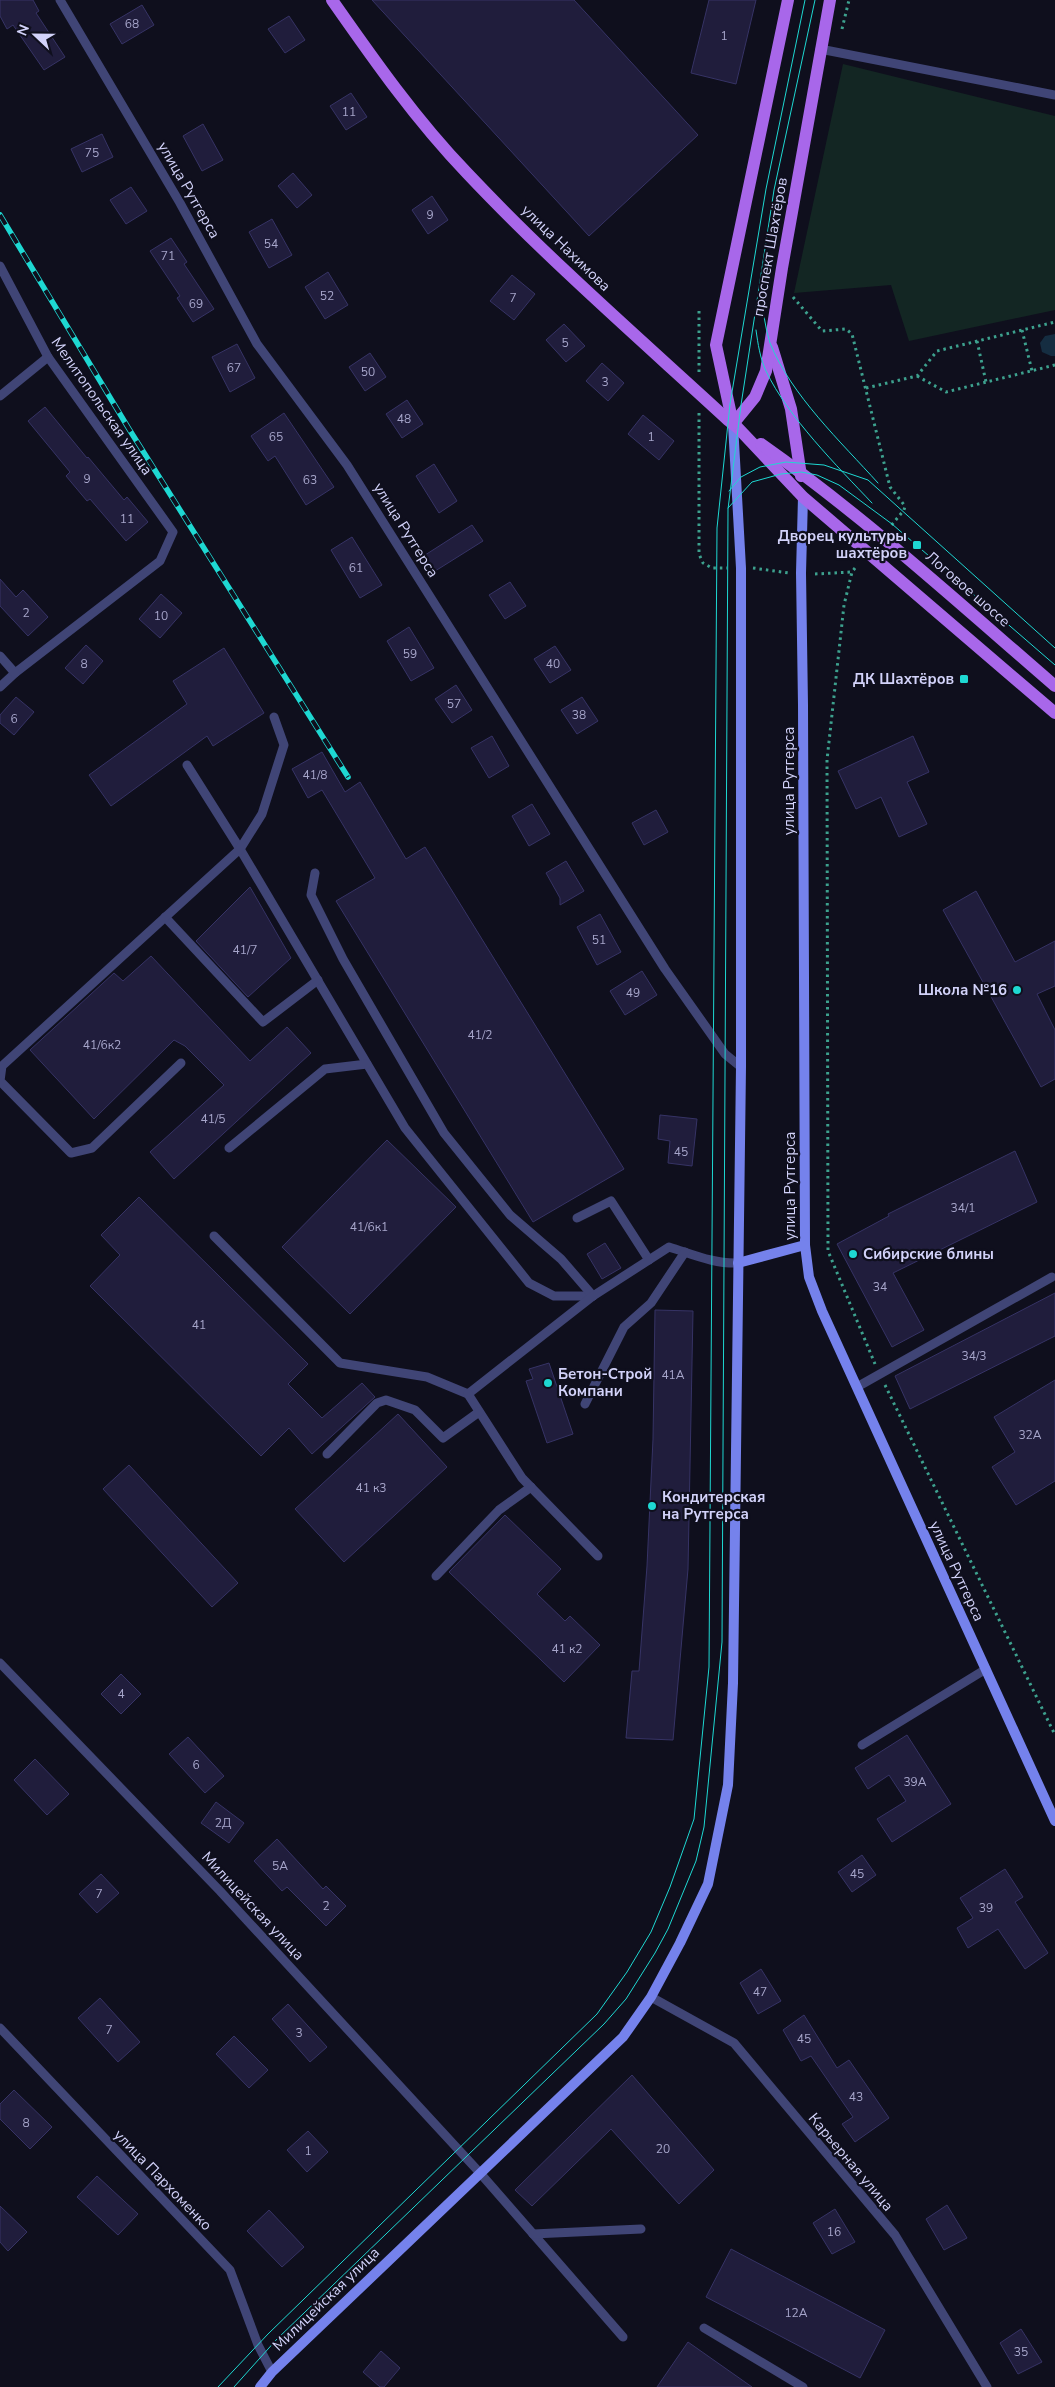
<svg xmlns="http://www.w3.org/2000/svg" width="1055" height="2387" viewBox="0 0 1055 2387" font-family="'Nunito Sans',sans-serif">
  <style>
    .park { fill: #132623 }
    .water { fill: #152d41 }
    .building { fill: #201d3c; stroke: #363365 }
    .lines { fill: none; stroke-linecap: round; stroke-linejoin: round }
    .path { stroke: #3da18e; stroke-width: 3; stroke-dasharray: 2.5 4; stroke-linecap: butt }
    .service { stroke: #404576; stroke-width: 9 }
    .secondary { stroke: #7582ec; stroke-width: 10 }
    .primary { stroke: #a867ea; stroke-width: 12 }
    .tram { stroke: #1ed8d2; stroke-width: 1 }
    .rail-casing { stroke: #1ed8d2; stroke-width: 5.5 }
    .rail { stroke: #0f0f1d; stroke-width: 4; stroke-dasharray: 11; stroke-linecap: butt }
    .poi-dot { fill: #1ed8d2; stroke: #0f0f1d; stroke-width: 2 }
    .labels { text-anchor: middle; stroke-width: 4.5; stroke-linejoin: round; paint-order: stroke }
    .number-label { font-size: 12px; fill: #a6a5ca }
    .street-label { font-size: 15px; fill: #d2d2f9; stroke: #0f0f1d }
    .poi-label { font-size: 15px; font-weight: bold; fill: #d2d2f9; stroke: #0f0f1d; text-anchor: end }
  </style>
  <rect width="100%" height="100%" fill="#0f0f1d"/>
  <!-- park -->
  <path class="park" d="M843 64 1055 116V310L909 341 891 285 794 293Z"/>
  <!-- water -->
  <path class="water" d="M1055 334V356H1051L1042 352 1040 343 1045 336Z"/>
  <!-- building -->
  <g class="building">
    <path d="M0 0H33L39 11 36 13 65 57 44 70 13 25 7 29 0 16Z"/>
    <path d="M372 0H574L698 135 589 236Z"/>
    <path d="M709 0H756L736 84 691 73Z"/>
    <path d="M142 5 154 25 122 44 110 24Z"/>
    <path d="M289 16 305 40 285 53 268 29Z"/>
    <path d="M351 93 367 117 346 130 330 106Z"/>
    <path d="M203 124 223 160 202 171 183 136Z"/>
    <path d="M102 134 113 157 82 172 71 149Z"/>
    <path d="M293 173 312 195 297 208 278 186Z"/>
    <path d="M131 187 147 211 126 224 110 200Z"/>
    <path d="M432 196 448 220 428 234 412 210Z"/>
    <path d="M272 219 292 255 269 268 249 232Z"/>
    <path d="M171 238 187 262 184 264 214 309 193 322 177 298 180 296 150 251Z"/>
    <path d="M328 272 348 305 325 319 305 287Z"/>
    <path d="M512 275 535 294 514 320 490 301Z"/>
    <path d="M564 324 585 346 566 362 546 340Z"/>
    <path d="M237 344 255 378 230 392 212 357Z"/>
    <path d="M370 353 386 377 365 391 349 367Z"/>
    <path d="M602 363 624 383 608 401 586 381Z"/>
    <path d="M407 400 423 424 402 438 386 414Z"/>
    <path d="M45 407 87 458 88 457 124 500 127 497 148 522 126 541 90 499 87 501 66 476 70 472 28 421Z"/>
    <path d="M284 413 334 487 306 505 275 456 268 461 251 436Z"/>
    <path d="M643 415 674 441 659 460 628 434Z"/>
    <path d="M434 464 457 501 439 513 416 476Z"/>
    <path d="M472 525 483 541 432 573 422 557Z"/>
    <path d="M352 537 382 585 360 598 331 550Z"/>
    <path d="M0 579 16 597 23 590 48 617 28 636 0 606Z"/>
    <path d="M510 582 526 606 505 619 489 595Z"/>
    <path d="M161 594 182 613 160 638 139 619Z"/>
    <path d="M409 627 434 668 411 681 387 641Z"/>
    <path d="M86 645 103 661 83 684 65 668Z"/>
    <path d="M555 646 571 670 550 683 534 659Z"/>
    <path d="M224 648 264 713 213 746 207 736 111 806 89 775 187 704 173 681Z"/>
    <path d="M456 685 472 710 452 723 435 699Z"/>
    <path d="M16 697 34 712 14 735 0 723V715Z"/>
    <path d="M582 697 598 721 577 734 561 710Z"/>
    <path d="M492 736 509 766 489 778 471 748Z"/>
    <path d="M913 736 929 772 907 782 927 824 899 837 881 797 856 809 838 771Z"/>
    <path d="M322 752 345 792 360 782 406 859 425 847 624 1169 533 1222 336 901 375 878 322 790 308 798 292 769Z"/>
    <path d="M532 804 550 834 529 846 512 816Z"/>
    <path d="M656 810 668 832 644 845 632 823Z"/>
    <path d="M566 861 584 891 560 905V898L546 873Z"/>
    <path d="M250 887 291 958 248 997 196 941Z"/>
    <path d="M976 891 1015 962 1055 941V986L1037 994 1055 1030V1079L1041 1087 943 910Z"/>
    <path d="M600 914 621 952 597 965 577 927Z"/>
    <path d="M151 956 250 1061 287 1027 311 1053 174 1179 150 1152 224 1085 185 1046 174 1040 94 1119 30 1050 114 973 123 981Z"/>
    <path d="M642 971 657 995 625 1015 610 991Z"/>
    <path d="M660 1115 697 1119 692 1166 668 1163 670 1141 658 1139Z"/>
    <path d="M387 1140 456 1207 350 1314 282 1247Z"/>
    <path d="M1015 1151 1037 1202 893 1273 924 1330 892 1347 837 1244 889 1216 888 1214Z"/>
    <path d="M139 1197 308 1364 288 1384 322 1418 362 1383 375 1397 312 1454 289 1428 261 1456 90 1286 120 1255 101 1235Z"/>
    <path d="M605 1243 621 1268 602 1279 587 1254Z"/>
    <path d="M1055 1293V1336L910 1409 895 1376Z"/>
    <path d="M655 1310 693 1311 688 1569 673 1740 626 1738 632 1671H639L647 1566 653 1439Z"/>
    <path d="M549 1363 573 1434 547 1443 526 1381 533 1379 529 1369Z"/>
    <path d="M1055 1380V1481L1016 1505 992 1467 1015 1452 994 1417Z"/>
    <path d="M398 1414 447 1467 344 1562 295 1509Z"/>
    <path d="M129 1465 238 1583 212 1607 103 1489Z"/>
    <path d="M505 1515 561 1569 537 1594 565 1621 570 1616 600 1645 564 1682 449 1572Z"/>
    <path d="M121 1674 141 1694 121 1714 101 1694Z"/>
    <path d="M907 1735 951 1804 892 1842 877 1819 906 1801 889 1775 868 1789 855 1768Z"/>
    <path d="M188 1737 224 1776 205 1793 169 1754Z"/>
    <path d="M35 1759 69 1794 47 1815 14 1780Z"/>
    <path d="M216 1802 244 1823 229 1843 201 1823Z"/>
    <path d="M277 1839 323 1889 326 1886 346 1906 326 1926 287 1887 282 1891 254 1861Z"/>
    <path d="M862 1855 876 1875 852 1892 838 1872Z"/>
    <path d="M1005 1869 1023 1897 1015 1902 1048 1953 1025 1969 998 1929 968 1948 957 1928 973 1918 960 1898Z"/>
    <path d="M101 1874 119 1893 97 1913 79 1894Z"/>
    <path d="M761 1969 781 2001 758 2014 740 1983Z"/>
    <path d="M100 1998 140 2042 118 2062 78 2018Z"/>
    <path d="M288 2004 327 2047 310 2062 272 2019Z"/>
    <path d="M804 2015 837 2068 849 2060 889 2118 855 2142 842 2124 853 2117 811 2056 801 2061 783 2030Z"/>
    <path d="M234 2036 268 2070 249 2088 216 2054Z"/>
    <path d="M632 2075 714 2170 679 2204 611 2129 532 2206 515 2190Z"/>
    <path d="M14 2090 52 2127 30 2149 0 2119V2104Z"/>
    <path d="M308 2131 328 2152 307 2172 287 2150Z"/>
    <path d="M97 2176 138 2214 118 2235 77 2197Z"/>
    <path d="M947 2205 967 2238 944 2250 926 2219Z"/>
    <path d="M0 2206 27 2232 8 2251 0 2242Z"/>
    <path d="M835 2209 855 2242 832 2254 813 2223Z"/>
    <path d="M269 2210 304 2247 282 2267 247 2231Z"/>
    <path d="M731 2249 885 2330 860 2378 706 2297Z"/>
    <path d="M1021 2329 1042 2362 1018 2374 1000 2343Z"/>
    <path d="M688 2342 752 2387H657Z"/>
    <path d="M381 2351 400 2368 384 2387H380L363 2372Z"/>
  </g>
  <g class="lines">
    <!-- path -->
    <g class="path">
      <path d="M842 29 849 0"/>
      <path d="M793 297 822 331 846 329 852 334 890 487 905 506 904 510 890 527"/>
      <path d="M699 311V372"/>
      <path d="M1022 330 1032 371"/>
      <path d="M977 341 986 382"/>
      <path d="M917 376 946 392 1055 365"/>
      <path d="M866 388 917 376 937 351 1055 322"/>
      <path d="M699 413V554L703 563 712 568H727"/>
      <path d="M753 568 789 573"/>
      <path d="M855 568 852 572 844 605 827 760 828 1251 875 1364"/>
      <path d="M815 574 852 572"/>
      <path d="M885 1385 1055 1735"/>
    </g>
    <!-- service -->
    <g class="service">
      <path d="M60 0 180 203 257 344 347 465 665 969 725 1054 741 1067"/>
      <path d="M820 49 1055 95"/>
      <path d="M0 266 48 357 173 532 160 561 15 673 0 687"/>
      <path d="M0 396 48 357"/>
      <path d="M0 656 15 673"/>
      <path d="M187 765 240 849 405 1128 529 1283 554 1296H593"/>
      <path d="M315 873 311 895 343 959 444 1133 510 1215 561 1259 593 1296"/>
      <path d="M165 917 263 1022 318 980"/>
      <path d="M181 1063 92 1148 71 1153 0 1081 2 1066 240 849 262 814 284 745 274 717"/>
      <path d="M229 1148 325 1069 367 1064"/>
      <path d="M577 1218 611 1201 649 1260"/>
      <path d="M214 1236 340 1363 427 1377 468 1394 593 1296 669 1247C692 1254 714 1264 738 1263"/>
      <path d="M857 1387 1052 1277"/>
      <path d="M468 1394 522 1478 598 1556"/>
      <path d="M585 1404 624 1327 651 1303 685 1252"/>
      <path d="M327 1454 377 1403 386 1400 415 1410 443 1438 479 1412"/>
      <path d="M436 1576 499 1510 531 1487"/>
      <path d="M0 1663 220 1891 480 2173 623 2337"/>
      <path d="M862 1745 986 1669"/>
      <path d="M651 1997 734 2043 895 2235 987 2387"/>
      <path d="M0 2028 230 2270 258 2345 272 2372"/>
      <path d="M533 2234 641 2229"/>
      <path d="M704 2328 803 2387"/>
    </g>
    <!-- secondary -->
    <g class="secondary">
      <path d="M803 497 801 573 803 705 805 1245 809 1277 822 1311 1055 1821"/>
      <path d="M738 1263 805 1245"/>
      <path d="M260 2387 272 2372 623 2037 651 1997 680 1943 708 1884 728 1785 733 1683 741 1067V568L733 424"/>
    </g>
    <!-- primary -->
    <g class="primary">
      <path d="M332 0C374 60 416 120 467 173 549 260 640 339 728 420L738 428 803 497 1055 713"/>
      <path d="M772 347 791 409 801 476"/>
      <path d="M733 424 755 397 766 371 782 268 830 0"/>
      <path d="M733 424 716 345 788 0"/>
      <path d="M761 444C865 517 959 603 1055 686"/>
    </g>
    <!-- tram -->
    <g class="tram">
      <path d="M761 294C763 309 765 328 770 343 791 395 841 442 878 483"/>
      <path d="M756 330C758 344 760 358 766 371 788 417 837 466 872 503"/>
      <path d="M729 491 741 477 760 467 786 462 824 465 868 480 1055 648"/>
      <path d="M728 508 752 482 781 474 801 472 817 475 839 485 892 524 1055 665"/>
      <path d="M218 2387 268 2334 597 2014 627 1972 651 1932 670 1887 694 1819 709 1667 717 528 730 404 766 189 805 0"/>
      <path d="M234 2387 277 2339 604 2024 626 1999 655 1953 668 1929 696 1861 704 1827 722 1642 728 509 741 405 774 190 815 0"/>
    </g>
    <defs>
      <path id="rail" d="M0 215 129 429 348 777"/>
    </defs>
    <!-- rail casing -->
    <use href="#rail" class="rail-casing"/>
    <!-- rail -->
    <use href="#rail" class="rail"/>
  </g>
  <!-- markers -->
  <g class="poi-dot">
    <rect x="912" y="540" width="10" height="10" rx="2.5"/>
    <rect x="959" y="674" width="10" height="10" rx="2.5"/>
    <circle cx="1017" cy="990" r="5"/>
    <circle cx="853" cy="1254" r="5"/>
    <circle cx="548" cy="1383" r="5"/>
    <circle cx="652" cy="1506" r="5"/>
  </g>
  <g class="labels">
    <!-- number labels -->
    <g class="number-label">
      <text x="132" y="28">68</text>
      <text x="724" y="40">1</text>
      <text x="349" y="116">11</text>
      <text x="92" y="157">75</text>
      <text x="430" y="219">9</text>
      <text x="271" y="248">54</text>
      <text x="168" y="260">71</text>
      <text x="327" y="300">52</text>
      <text x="513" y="302">7</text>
      <text x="196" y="308">69</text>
      <text x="565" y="347">5</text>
      <text x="234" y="372">67</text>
      <text x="368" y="376">50</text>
      <text x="605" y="386">3</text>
      <text x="404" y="423">48</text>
      <text x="276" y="441">65</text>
      <text x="651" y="441">1</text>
      <text x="87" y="483">9</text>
      <text x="310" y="484">63</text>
      <text x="127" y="523">11</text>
      <text x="356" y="572">61</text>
      <text x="26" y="617">2</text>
      <text x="161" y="620">10</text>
      <text x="410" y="658">59</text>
      <text x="84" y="668">8</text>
      <text x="553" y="668">40</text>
      <text x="454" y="708">57</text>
      <text x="579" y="719">38</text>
      <text x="14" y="723">6</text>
      <text x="315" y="779">41/8</text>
      <text x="599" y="944">51</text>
      <text x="245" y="954">41/7</text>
      <text x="633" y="997">49</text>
      <text x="480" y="1039">41/2</text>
      <text x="102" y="1049">41/6к2</text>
      <text x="213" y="1123">41/5</text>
      <text x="681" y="1156">45</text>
      <text x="963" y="1212">34/1</text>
      <text x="369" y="1231">41/6к1</text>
      <text x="880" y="1291">34</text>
      <text x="199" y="1329">41</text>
      <text x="974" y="1360">34/3</text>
      <text x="673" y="1379">41А</text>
      <text x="1030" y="1439">32А</text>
      <text x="371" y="1492">41 к3</text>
      <text x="567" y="1653">41 к2</text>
      <text x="121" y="1698">4</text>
      <text x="196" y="1769">6</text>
      <text x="915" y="1786">39А</text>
      <text x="223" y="1827">2Д</text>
      <text x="280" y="1870">5А</text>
      <text x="857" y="1878">45</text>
      <text x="99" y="1898">7</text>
      <text x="326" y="1910">2</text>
      <text x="986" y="1912">39</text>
      <text x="760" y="1996">47</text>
      <text x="109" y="2034">7</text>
      <text x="299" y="2037">3</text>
      <text x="804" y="2043">45</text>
      <text x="856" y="2101">43</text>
      <text x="26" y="2127">8</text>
      <text x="663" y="2153">20</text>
      <text x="308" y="2155">1</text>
      <text x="834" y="2236">16</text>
      <text x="796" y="2317">12А</text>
      <text x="1021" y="2356">35</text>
    </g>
    <!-- street labels -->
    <g class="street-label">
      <text transform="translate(189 190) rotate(60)" y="5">улица Рутгерса</text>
      <text transform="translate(770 247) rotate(-80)" y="5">проспект Шахтёров</text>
      <text transform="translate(566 248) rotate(44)" y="5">улица Нахимова</text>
      <text transform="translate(102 406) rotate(55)" y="5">Мелитопольская улица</text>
      <text transform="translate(406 530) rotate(58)" y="5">улица Рутгерса</text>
      <text transform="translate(968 589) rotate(41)" y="5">Логовое шоссе</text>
      <text transform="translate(789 781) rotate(-90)" y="5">улица Рутгерса</text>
      <text transform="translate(790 1186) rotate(-90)" y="5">улица Рутгерса</text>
      <text transform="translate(957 1571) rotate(65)" y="5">улица Рутгерса</text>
      <text transform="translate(253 1906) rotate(47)" y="5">Милицейская улица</text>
      <text transform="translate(851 2162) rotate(50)" y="5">Карьерная улица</text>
      <text transform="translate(163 2180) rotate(46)" y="5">улица Пархоменко</text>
      <text transform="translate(326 2299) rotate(-44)" y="5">Милицейская улица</text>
    </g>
    <!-- poi labels -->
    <g class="poi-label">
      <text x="907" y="541">Дворец культуры<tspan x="907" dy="17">шахтёров</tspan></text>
      <text x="954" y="684">ДК Шахтёров</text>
      <text x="1007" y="995">Школа №16</text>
      <text x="863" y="1259" text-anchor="start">Сибирские блины</text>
      <text x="558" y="1379" text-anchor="start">Бетон-Строй<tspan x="558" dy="17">Компани</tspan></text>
      <text x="662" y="1502" text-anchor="start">Кондитерская<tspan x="662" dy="17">на Рутгерса</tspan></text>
    </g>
  </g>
  <!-- north arrow -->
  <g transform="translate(35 35) rotate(292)" stroke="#0f0f1d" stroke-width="4" paint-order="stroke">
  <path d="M0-4L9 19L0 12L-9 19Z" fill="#d2d2f9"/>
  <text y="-8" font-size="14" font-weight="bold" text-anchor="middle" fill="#d2d2f9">N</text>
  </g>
</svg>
